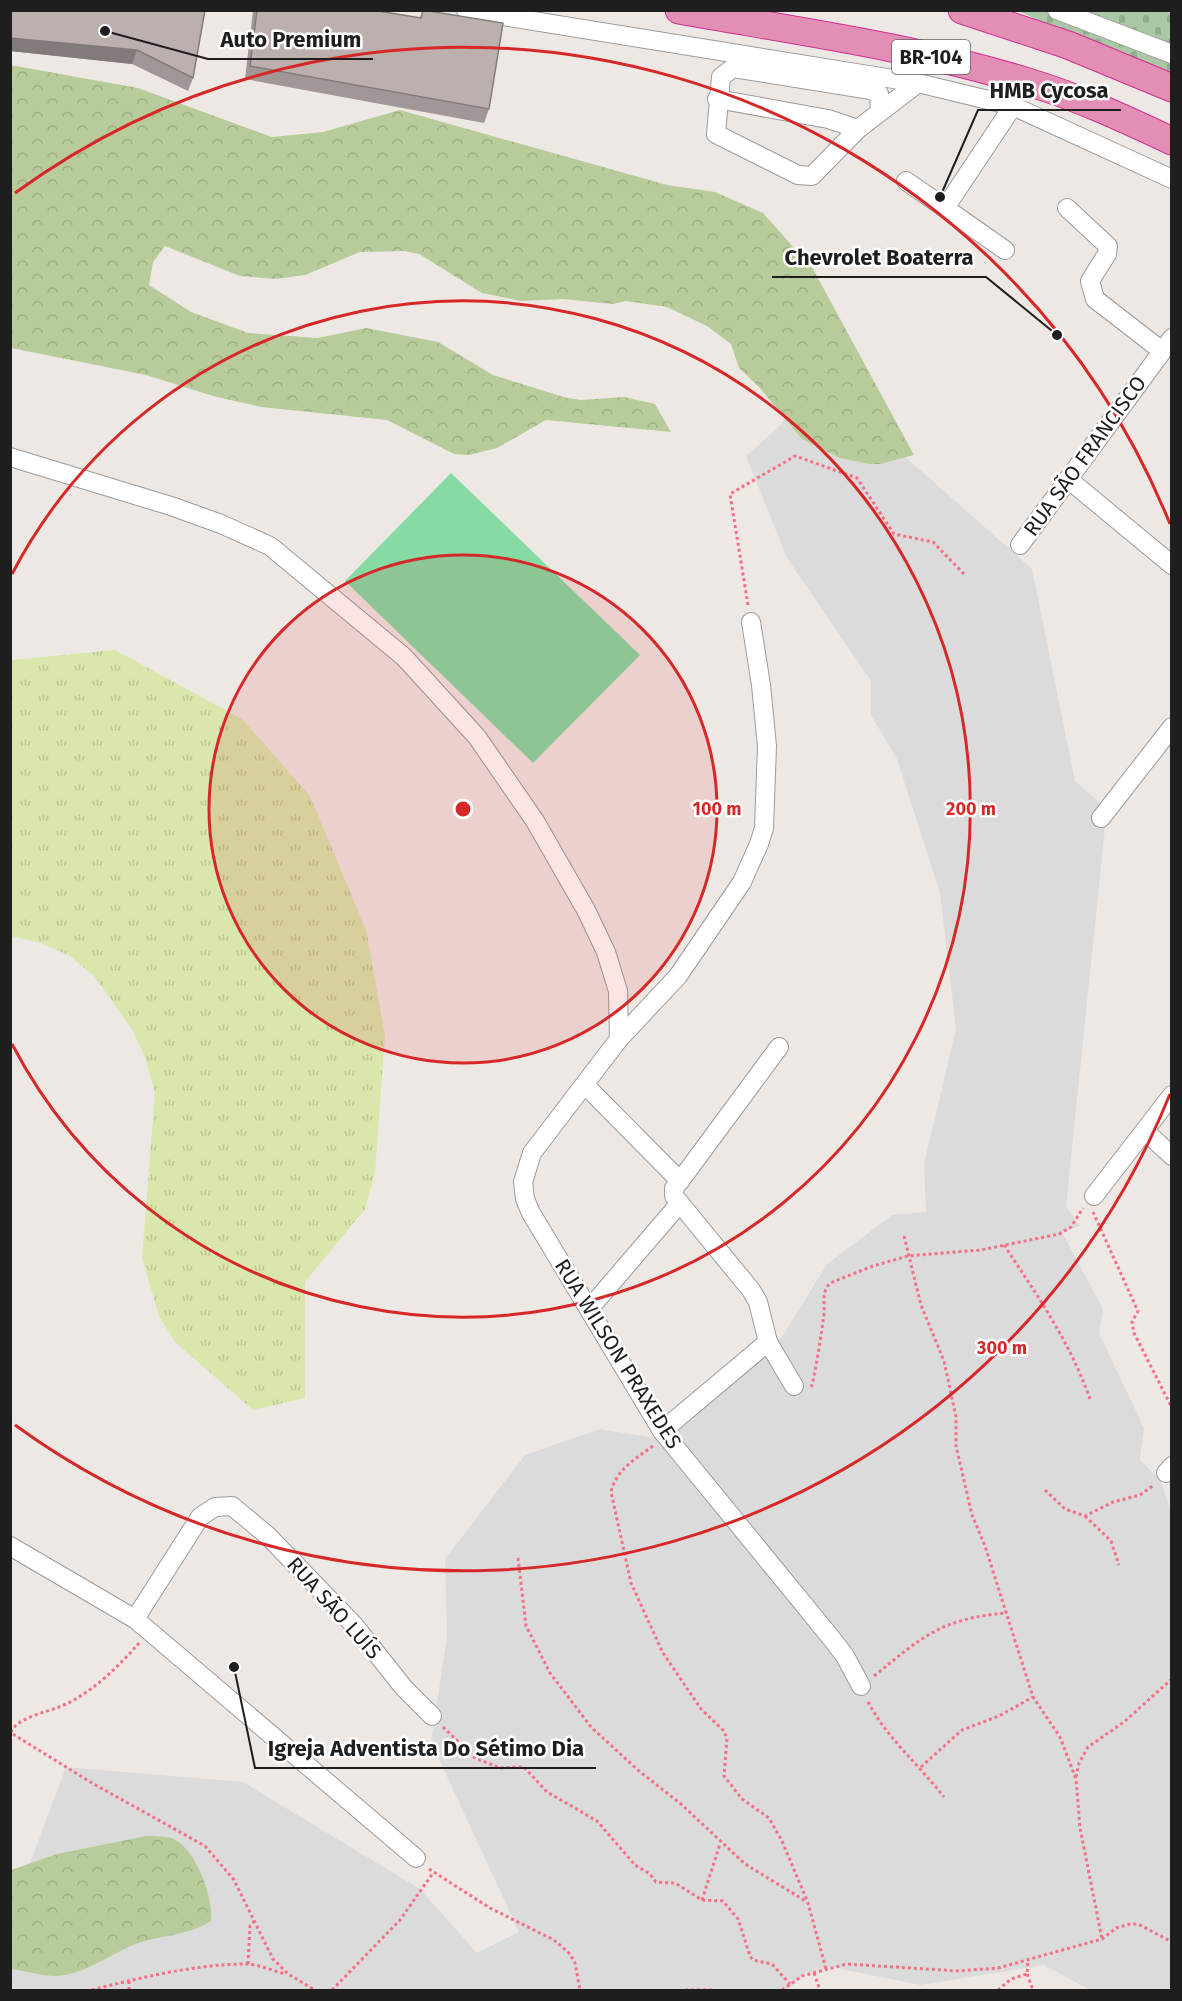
<svg xmlns="http://www.w3.org/2000/svg" width="1182" height="2001" viewBox="0 0 1182 2001" font-family="'Fira Sans',sans-serif">
  <style>
    .residential { fill: #dcdbdb }
    .grass { fill: url(#grass-tufts) }
    .forest { fill: url(#forest-crowns) }
    .cemetery { fill: url(#cemetery-stones) }
    .pitch { fill: #85dba3 }
    .lines { fill: none; stroke-linecap: round; stroke-linejoin: round }
    .minor-casing { stroke: #9b9b9b; stroke-width: 20 }
    .highway-casing { stroke: #d32b92; stroke-width: 29 }
    .path { stroke: #f47086; stroke-width: 3; stroke-dasharray: 3 3; stroke-linecap: butt }
    .minor { stroke: #fff; stroke-width: 18 }
    .highway { stroke: #e38fb5; stroke-width: 27 }
    .wall { fill: #a19796 }
    .shaded-wall { fill: #837b7a }
    .building { fill: #bbb0ae; stroke: #837b7a; stroke-width: 1.5 }
    .ring { fill: none; stroke: #d62828; stroke-width: 3 }
    .labels { text-anchor: middle; stroke-width: 5; stroke-linejoin: round; paint-order: stroke }
    .shield { fill: #fff; stroke: #626262; stroke-width: 1.5 }
    .shield-label { font-size: 20px; font-weight: bold; fill: #1e1e1e }
    .street-label { font-size: 21px; fill: #1e1e1e; stroke: #fff }
    .centre { fill: #d62828; stroke: #fff; stroke-width: 3 }
    .ring-label { font-size: 18px; text-anchor: middle; font-weight: bold; fill: #d62828; stroke: #fff; stroke-width: 5; stroke-linejoin: round; paint-order: stroke }
    .leader { fill: none; stroke: #1e1e1e; stroke-width: 2 }
    .callout-dot { fill: #1e1e1e; stroke: #fff; stroke-width: 2 }
    .callout-label { font-size: 22px; text-anchor: middle; font-weight: bold; fill: #1e1e1e; stroke: #fff; stroke-width: 5; stroke-linejoin: round; paint-order: stroke }
  </style>
  <defs>
    <pattern id="grass-tufts" width="24" height="20" patternUnits="userSpaceOnUse" patternTransform="scale(1.5)"><rect width="24" height="20" fill="#d9e7ac"/><path d="M3 7l-1-3M5 7V3M7 7l1-3M15 17l-1-3M17 17v-4M19 17l1-3" fill="none" stroke="#bac694"/></pattern>
    <pattern id="forest-crowns" width="20" height="18" patternUnits="userSpaceOnUse" patternTransform="scale(1.5)"><rect width="20" height="18" fill="#b7cc9a"/><path d="M2 6a3 3 0 1 1 6 0M12 15a3 3 0 1 1 6 0" fill="none" stroke="#9daf84"/></pattern>
    <pattern id="cemetery-stones" width="16" height="16" patternUnits="userSpaceOnUse" patternTransform="scale(1.5)"><rect width="16" height="16" fill="#aac7a6"/><path d="M2 7V4a2 2 0 0 1 4 0v3zM10 15v-3a2 2 0 0 1 4 0v3z" fill="#92aa8e"/></pattern>
  </defs>
  <rect width="100%" height="100%" fill="#eee8e4"/>
  <!-- residential -->
  <path class="residential" d="M805 368 1032 569 1075 781 1107 809 1066 1206 1080 1226 1062 1232 1103 1309 1099 1333 1144 1428 1140 1460 1161 1481 1171 1512V1990H1090L1044 1965 920 1985 831 1967 806 1973 788 1990H11L10 1885 27 1871 66 1767 243 1782 420 1889 477 1953 519 1932 431 1742 447 1637 445 1559 525 1455 600 1429 655 1438 782 1337 827 1264 892 1215 926 1212 924 1164 956 1029 940 893 897 759 871 715V681L787 558 746 456 782 424Z"/>
  <!-- grass -->
  <path class="grass" d="M115 650 242 719 310 796 366 930 385 1036 375 1173 365 1209 305 1282V1398L253 1410 175 1342 159 1316 142 1258 155 1093 146 1060 133 1031 95 977 70 956 41 943 11 936V660Z"/>
  <!-- forest -->
  <g class="forest">
    <path d="M10 65 138 88 272 137 323 132 400 110 667 185 715 192 763 213 813 269 914 455 880 464H869L840 458 802 439 759 387 739 368 731 344 707 326 667 307 626 301 613 304 563 299 521 301 482 293 419 254 404 251 360 252 305 275 275 279 240 276 165 246 153 262 149 285 191 312 248 333 318 338 366 328 438 342 493 375 567 398 581 400 624 397 655 404 671 432 546 420 497 448 469 455 454 454 387 420 261 407 213 396 146 375 11 348Z"/>
    <path d="M146 1836C155 1836 166 1836 174 1839 196 1850 214 1898 211 1921 188 1936 158 1935 133 1945 109 1955 83 1975 56 1976 42 1976 25 1971 11 1969V1870L57 1854Z"/>
  </g>
  <!-- cemetery -->
  <path class="cemetery" d="M1019 11H1171V85Z"/>
  <!-- pitch -->
  <path class="pitch" d="M451 473 640 655 533 763 345 581Z"/>
  <g class="lines">
    <defs>
      <g id="minor">
        <path d="M466 10 918 83 1013 106 1172 179"/>
        <path d="M1057 10 1172 54"/>
        <path d="M717 99 828 119 858 129"/>
        <path d="M880 112 879 94 871 90 733 68 721 77 716 134 798 175 812 176 858 129 918 83"/>
        <path d="M906 181 945 208"/>
        <path d="M1067 208 1108 246 1107 254 1090 281 1095 299 1162 351"/>
        <path d="M1005 250 945 208 1013 106"/>
        <path d="M10 457 171 506 221 524 270 546 404 657 477 737 535 821 586 910 606 952 618 991 619 1039"/>
        <path d="M1068 479 1172 565"/>
        <path d="M1020 545 1172 338"/>
        <path d="M751 622 761 685 767 746 764 828 759 844 742 882 678 976 619 1039 532 1153 523 1182 525 1199 531 1213 662 1431 832 1639 845 1656 861 1686"/>
        <path d="M1101 818 1172 727"/>
        <path d="M586 1086 680 1181 674 1188V1196L751 1290 758 1302 768 1342 794 1386"/>
        <path d="M1145 1131 1172 1156"/>
        <path d="M680 1181 779 1047"/>
        <path d="M1094 1196 1172 1095"/>
        <path d="M590 1308 680 1203"/>
        <path d="M662 1431 768 1342"/>
        <path d="M1166 1473 1172 1466"/>
        <path d="M10 1546 135 1619 416 1858"/>
        <path d="M135 1619 200 1517 215 1507 232 1506 268 1536 354 1625 404 1688 432 1716"/>
      </g>
      <g id="highway">
        <path d="M679 10C796 31 915 47 1028 82 1078 97 1125 119 1172 141"/>
        <path d="M962 10 1068 45 1172 88"/>
      </g>
    </defs>
    <!-- minor casing -->
    <use href="#minor" class="minor-casing"/>
    <!-- highway casing -->
    <use href="#highway" class="highway-casing"/>
    <!-- path -->
    <g class="path">
      <path d="M748 605 730 494 795 456 857 478 894 534 933 542 964 574"/>
      <path d="M1093 1212 1136 1307 1138 1311 1132 1322 1134 1333 1172 1408"/>
      <path d="M904 1236 921 1305 944 1361 956 1417V1446L972 1515 985 1546 1033 1697 1060 1737 1076 1779 1080 1828 1102 1939"/>
      <path d="M1004 1245C1037 1295 1070 1342 1090 1399"/>
      <path d="M811 1387C814 1383 823 1323 824 1314 825 1302 821 1293 830 1283L873 1266 908 1256 981 1250 1059 1234 1071 1227 1083 1208"/>
      <path d="M653 1446C635 1459 616 1470 611 1492L631 1583 663 1653 701 1709 723 1730 727 1738 724 1776 742 1799 769 1818 782 1841 808 1903 826 1969"/>
      <path d="M1045 1490 1065 1509 1085 1516 1113 1502 1140 1495 1154 1485"/>
      <path d="M1085 1516 1111 1541 1119 1565"/>
      <path d="M518 1558 526 1626 550 1673 591 1727 639 1771 681 1804 745 1864 807 1902"/>
      <path d="M139 1643C118 1667 90 1695 59 1707 46 1712 14 1719 11 1733L92 1783 205 1846 234 1880 273 1959 288 1974 315 1990"/>
      <path d="M874 1676C922 1637 942 1618 1007 1613"/>
      <path d="M868 1702C887 1738 919 1765 944 1797"/>
      <path d="M443 1727 475 1758 500 1768 524 1767 547 1792 597 1821 635 1865 650 1874 656 1882 675 1883 702 1900 723 1901 738 1919 750 1956 753 1960 772 1964 790 1984"/>
      <path d="M921 1767 962 1730 999 1716 1033 1697"/>
      <path d="M1076 1777 1079 1763 1088 1747 1124 1722 1172 1679"/>
      <path d="M429 1869 490 1908 554 1940 570 1954 575 1963 580 1990"/>
      <path d="M702 1900 720 1844"/>
      <path d="M248 1964 250 1926 255 1920"/>
      <path d="M814 1973 820 1990"/>
      <path d="M1027 1974 1033 1990"/>
      <path d="M92 1990C138 1978 197 1964 246 1964 258 1964 273 1971 286 1974"/>
      <path d="M129 1990V1981"/>
      <path d="M332 1990 400 1920 433 1873"/>
      <path d="M685 1990H712"/>
      <path d="M782 1990 802 1976 847 1964 958 1971 998 1968 1102 1939 1116 1928 1130 1924H1138L1172 1942"/>
      <path d="M998 1990 1011 1979 1027 1974 1028 1960"/>
    </g>
    <!-- minor -->
    <use href="#minor" class="minor"/>
    <!-- highway -->
    <use href="#highway" class="highway"/>
  </g>
  <!-- wall -->
  <g class="wall">
    <path d="M10 10H205L193 78 188 91 132 64 10 51Z"/>
    <path d="M253 10H372L420 18 423 10 489 109 484 123 245 79Z"/>
  </g>
  <!-- shaded-wall -->
  <path class="shaded-wall" d="M10 38 137 50 132 64 10 51Z"/>
  <!-- building -->
  <g class="building">
    <path d="M10 10H205L193 78 137 50 10 38Z"/>
    <path d="M257 10H372L421 18 423 10 503 23 489 109 250 66Z"/>
  </g>
  <!-- distance rings -->
  <circle cx="463" cy="809" r="254" fill="#d62828" fill-opacity=".12"/>
  <g class="ring">
    <circle cx="463" cy="809" r="254"/>
    <path d="M12 574A508 508 0 1 1 12 1044"/>
    <path d="M1170 1094A762 762 0 0 1 15 1425M15 193A762 762 0 0 1 1170 524"/>
  </g>
  <g class="labels">
    <!-- shield labels -->
    <rect class="shield" x="892" y="40" width="78" height="34" rx="4.5"/>
    <g class="shield-label">
      <text x="931" y="64">BR-104</text>
    </g>
    <!-- street labels -->
    <g class="street-label">
      <text transform="translate(1085 456) rotate(-54)" y="7">RUA SÃO FRANCISCO</text>
      <text transform="translate(618 1354) rotate(58)" y="7">RUA WILSON PRAXEDES</text>
      <text transform="translate(334 1608) rotate(48)" y="7">RUA SÃO LUÍS</text>
    </g>
  </g>
  <circle cx="463" cy="809" r="9" class="centre"/>
  <g class="ring-label">
    <text x="717" y="815">100 m</text>
    <text x="971" y="815">200 m</text>
    <text x="1002" y="1354">300 m</text>
  </g>
  <!-- callouts -->
  <path class="leader" d="M105 31L208 59H373M940 197L978 110H1121M1057 335L986 277H772M234 1667L255 1768H596"/>
  <g class="callout-dot">
    <circle cx="105" cy="31" r="6"/>
    <circle cx="940" cy="197" r="6"/>
    <circle cx="1057" cy="335" r="6"/>
    <circle cx="234" cy="1667" r="6"/>
  </g>
  <g class="callout-label">
    <text x="291" y="47">Auto Premium</text>
    <text x="1049" y="98">HMB Cycosa</text>
    <text x="879" y="265">Chevrolet Boaterra</text>
    <text x="426" y="1756">Igreja Adventista Do Sétimo Dia</text>
  </g>
  <!-- border -->
  <rect width="1182" height="2001" fill="none" stroke="#1e1e1e" stroke-width="24"/>
</svg>
